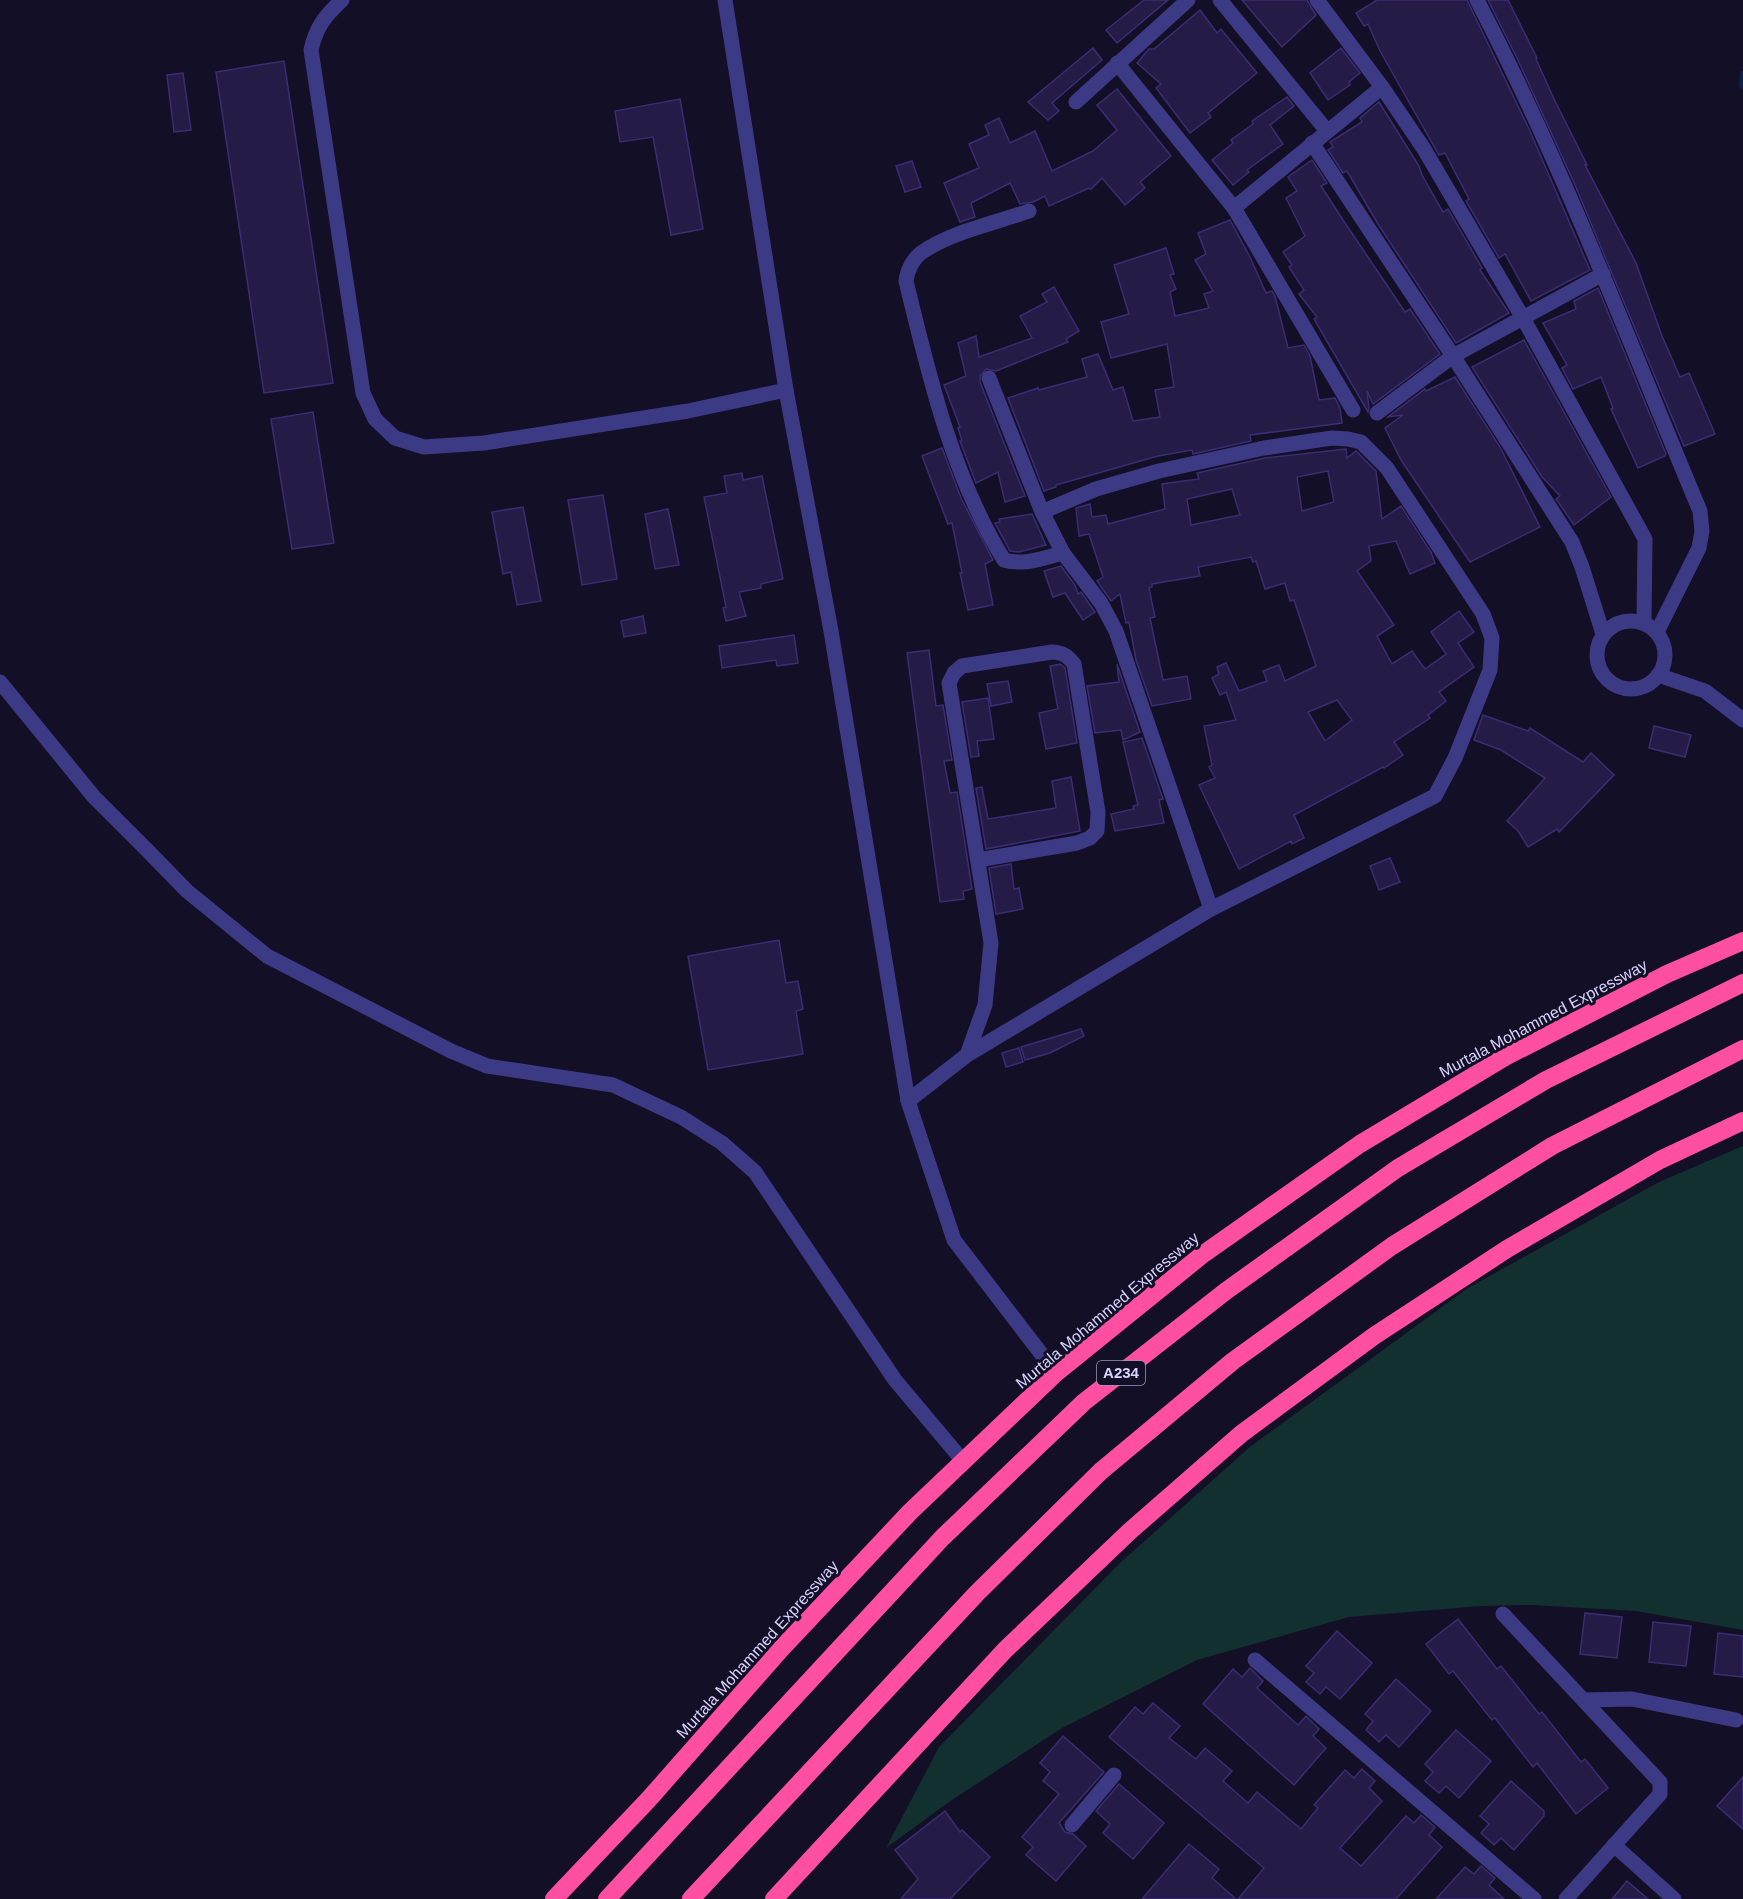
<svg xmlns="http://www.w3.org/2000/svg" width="1743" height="1899" viewBox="0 0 1743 1899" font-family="Helvetica,sans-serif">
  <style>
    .green { fill: #12302f }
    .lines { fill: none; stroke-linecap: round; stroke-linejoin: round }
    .stream { stroke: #0c2248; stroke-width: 5 }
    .building { fill: #241b47; stroke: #3b2d73; stroke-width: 1.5; fill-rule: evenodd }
    .minor { stroke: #3d3a85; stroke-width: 15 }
    .highway { stroke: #ff4fa3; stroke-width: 18 }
    .labels { text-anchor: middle; stroke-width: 6; stroke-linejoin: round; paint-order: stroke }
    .shield { fill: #130f26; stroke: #9e99be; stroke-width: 1.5 }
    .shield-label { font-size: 15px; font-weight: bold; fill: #d9d4ff }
    .street-label { font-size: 16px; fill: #d9d4ff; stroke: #130f26 }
  </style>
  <rect width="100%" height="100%" fill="#130f26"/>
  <!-- green -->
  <path class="green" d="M1743 1146V1630L1636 1611 1532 1605 1481 1606 1349 1617 1197 1660 1062 1728 949 1802 886 1848 939 1747 1121 1562 1251 1446 1468 1288 1659 1182Z"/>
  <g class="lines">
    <!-- stream -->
    <path class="stream" d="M1743 73 1741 85 1743 87"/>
  </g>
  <!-- building -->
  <g class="building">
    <path d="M1144 0H1168L1117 43 1106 30Z"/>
    <path d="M1242 0H1307L1316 15 1282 47Z"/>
    <path d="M1377 0H1467L1529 129 1590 270 1531 301 1505 254 1499 258 1466 201 1469 199 1445 153 1439 155 1380 51 1368 24 1364 26 1356 13Z"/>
    <path d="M1488 0H1508L1537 58 1536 59 1554 99 1587 165H1585L1636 263 1662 336 1680 377 1689 373 1715 434 1684 446 1575 185 1517 58Z"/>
    <path d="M1200 10 1217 33 1221 29 1257 73 1208 113 1211 117 1190 133 1156 88 1161 84 1137 63 1149 49H1154Z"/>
    <path d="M1093 48 1102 60 1052 103 1059 111 1048 120 1028 102Z"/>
    <path d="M1341 48 1360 73 1349 82 1350 85 1328 100 1310 73Z"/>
    <path d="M284 61 333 383 264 393 216 72Z"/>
    <path d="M183 73 191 130 174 132 167 75Z"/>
    <path d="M1117 89 1171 156 1140 182 1145 188 1125 205 1102 178 1091 189 1089 188 1049 206 1045 196 1033 202 1020 204 1010 183 971 203 975 217 960 222 944 183 979 168 969 144 989 135 985 125 999 118 1010 143 1035 131 1052 171 1093 151 1117 130 1097 105Z"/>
    <path d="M1287 97 1294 106 1270 125 1283 144 1247 170 1249 172 1233 185 1212 160 1233 143 1231 140 1253 124 1252 121Z"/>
    <path d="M680 99 703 229 671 235 653 137 620 142 615 111Z"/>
    <path d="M1379 102 1419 166 1422 175 1443 212 1448 209 1482 268 1480 270 1509 313 1456 343 1378 224 1347 171 1343 173 1328 150 1333 147 1330 142 1362 122 1360 118Z"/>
    <path d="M1312 160 1327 183 1321 186 1343 220 1405 312 1410 309 1440 354 1373 404 1367 391 1369 408 1368 412 1314 319 1317 317 1299 294 1304 290 1289 267 1292 265 1283 252 1305 236 1286 198 1297 191 1288 177Z"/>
    <path d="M912 161 921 187 905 192 896 166Z"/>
    <path d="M1230 220 1250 257 1266 293 1272 291 1275 296 1288 348 1304 345 1310 356 1319 400 1335 398 1340 408 1342 423 1250 435 1251 441 1193 454 1192 450 1158 456 1056 485V487L1044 491 1008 398 1038 388 1039 390 1087 377 1082 359 1098 354 1113 390 1123 387 1133 421 1160 417 1155 390 1174 387 1167 344 1111 358 1101 322 1129 314 1114 265 1166 248 1174 274 1170 275 1176 289 1170 292 1175 316 1209 308 1204 294 1213 291 1195 260 1206 254 1198 233Z"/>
    <path d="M1054 287 1079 331 1066 339 1068 342 996 371 986 369 980 376V382L1025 496 1005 502 998 472 976 483 960 441H962L958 428 960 427 944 385 966 376 958 343 976 336 979 357 1032 338 1020 316 1047 302 1042 294Z"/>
    <path d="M1598 288 1666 454 1665 456 1638 468 1611 409 1613 408 1601 377 1573 389 1562 368 1567 365 1543 323 1576 309 1574 301Z"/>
    <path d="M1524 340 1611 497 1574 525 1556 499 1560 496 1542 477 1472 367Z"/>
    <path d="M1455 377 1500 447 1540 527 1470 562 1401 460 1385 428 1403 415 1388 417 1425 389 1426 391Z"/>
    <path d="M313 412 334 543 292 549 271 419Z"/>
    <path d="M942 448 961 498 993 560 985 564 993 605 968 610 960 573H962L952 523 948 524 922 456Z"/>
    <path d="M1346 449 1347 458 1356 451 1376 471 1382 519 1401 506 1431 552 1435 563 1410 574 1396 541 1369 546 1371 561 1357 571 1394 625 1377 636 1392 664 1412 651 1425 669 1446 654 1431 632 1459 611 1474 632 1458 643 1474 667 1439 692 1446 701 1428 715 1430 718 1394 742 1403 755 1384 768 1383 767 1294 815 1304 838 1292 844 1291 841 1239 869 1199 785 1215 778 1209 767 1212 765 1204 726 1236 720 1226 692 1220 695 1212 678 1219 674 1217 667 1226 663 1239 691 1267 681 1263 671 1279 665 1285 681 1316 666 1294 600 1290 601 1285 583 1265 589 1256 561 1253 562 1251 557 1198 567 1200 576 1152 584V587L1149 588 1155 617 1150 618 1163 680 1187 676 1191 699 1152 706 1136 660 1129 622 1126 623 1120 594 1111 601 1097 581 1103 577 1089 534 1079 536 1076 508 1090 504 1092 517 1106 515 1108 524 1165 509 1162 484 1199 479 1197 473 1265 458ZM1328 471 1334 502 1302 511 1297 477ZM1232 489 1240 515 1191 525 1187 499ZM1337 700 1352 720 1325 741 1308 712Z"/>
    <path d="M742 473 743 480 762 476 783 579 761 584V588L739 592 746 616 726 621 723 608 726 607 704 497 727 493 724 476Z"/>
    <path d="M603 495 617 579 582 585 568 500Z"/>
    <path d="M523 507 541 601 517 605 511 572 503 574 492 512Z"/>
    <path d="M668 509 679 565 655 569 645 514Z"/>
    <path d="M1032 514 1046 545 1019 552 1010 551 995 523 1000 522 999 519Z"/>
    <path d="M1061 566 1075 585 1078 594 1081 592 1095 612 1083 620 1065 593 1053 597 1044 571Z"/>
    <path d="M643 616 646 633 624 637 621 621Z"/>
    <path d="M794 635 798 663 777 666 776 660 722 668 719 646Z"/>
    <path d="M929 650 936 706 943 705 952 760 944 761 950 793 957 792 972 889 963 891 964 899 940 902 907 653Z"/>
    <path d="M1060 664 1065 668 1077 743 1046 749 1039 713 1058 709 1050 666Z"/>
    <path d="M1117 664 1140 732 1123 740 1121 730 1095 733 1087 686 1119 682Z"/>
    <path d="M1008 681 1012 702 991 706 987 684Z"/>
    <path d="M988 698 994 739 977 741 979 756 971 757 962 702Z"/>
    <path d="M1483 715 1528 731 1530 728 1583 762 1591 753 1614 775 1559 832 1557 829 1528 847 1518 831 1507 821 1545 778 1501 750 1474 740Z"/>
    <path d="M1654 726 1691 735 1685 757 1649 748Z"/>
    <path d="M1142 738 1163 799 1159 800 1164 823 1115 831 1111 814 1134 809 1133 806 1138 805 1123 742Z"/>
    <path d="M1071 777 1080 831 986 849 976 788 982 787 988 819 1056 808 1052 781Z"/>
    <path d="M1390 858 1400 882 1379 890 1370 866Z"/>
    <path d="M1011 864 1014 889 1019 888 1023 909 996 914 989 868Z"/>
    <path d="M779 940 786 983 798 981 803 1009 796 1011 803 1054 708 1070 688 956Z"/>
    <path d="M1081 1029 1084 1036 1050 1053 1025 1060 1021 1047Z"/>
    <path d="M1019 1048 1023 1062 1006 1067 1002 1053Z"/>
    <path d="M1585 1613 1622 1617 1617 1658 1580 1654Z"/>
    <path d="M1458 1619 1497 1669 1501 1666 1539 1714 1542 1712 1581 1762 1585 1759 1608 1788 1576 1814 1537 1763 1533 1767 1495 1718 1492 1720 1453 1671 1449 1674 1426 1644Z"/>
    <path d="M1653 1622 1691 1626 1686 1666 1649 1662Z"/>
    <path d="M1337 1631 1372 1663 1340 1699 1326 1687 1320 1694 1306 1682 1314 1673 1306 1666Z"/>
    <path d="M1718 1633 1743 1636V1677L1714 1674Z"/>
    <path d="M1250 1668 1263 1681 1257 1688 1298 1725 1306 1716 1319 1729 1313 1736 1326 1748 1294 1785 1203 1704 1233 1669 1242 1677Z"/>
    <path d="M1396 1679 1431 1711 1399 1747 1386 1735 1379 1742 1366 1730 1373 1721 1365 1714Z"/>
    <path d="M1153 1703 1180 1726 1169 1738 1196 1759 1205 1748 1232 1771 1223 1781 1248 1803 1257 1792 1301 1829 1318 1808 1314 1805 1345 1770 1354 1778 1362 1769 1375 1781 1369 1788 1382 1801 1340 1848 1361 1866 1406 1816 1414 1823 1421 1815 1435 1827 1429 1835 1442 1847 1396 1899H1238L1264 1868 1109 1737 1135 1707 1143 1714Z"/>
    <path d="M1456 1730 1491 1761 1459 1798 1446 1786 1439 1793 1425 1781 1433 1772 1425 1764Z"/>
    <path d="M1063 1736 1104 1772 1059 1823 1065 1832 1073 1834 1086 1846 1056 1881 1026 1855 1033 1847 1022 1837 1059 1794 1043 1781 1050 1772 1040 1763Z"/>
    <path d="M1743 1777V1829L1717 1806Z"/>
    <path d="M1511 1781 1544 1811V1816L1514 1850 1501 1838 1494 1845 1481 1833 1489 1824 1480 1816Z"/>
    <path d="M1119 1784 1164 1823 1133 1859 1103 1833 1110 1824 1096 1811Z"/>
    <path d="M945 1811 960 1832 962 1830 990 1857 950 1899H901L918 1879 895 1850Z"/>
    <path d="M1189 1844 1219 1869 1212 1878 1236 1899H1142Z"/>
    <path d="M1481 1866 1495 1878 1489 1885 1504 1899H1436L1465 1867 1474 1874Z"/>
    <path d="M1627 1881 1648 1899H1612Z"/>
  </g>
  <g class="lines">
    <!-- minor -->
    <g class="minor">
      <path d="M342 0C325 16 316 27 311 50L363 393 375 419 395 438 424 447 484 443 688 411 786 390"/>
      <path d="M725 0 786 390 831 631 908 1101 954 1240 1056 1373"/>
      <path d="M1220 0 1327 131"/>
      <path d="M1317 0 1382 87 1424 149 1523 318 1645 539 1644 623"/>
      <path d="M1477 0C1563 165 1628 340 1700 511L1702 531 1699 548 1657 632"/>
      <path d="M1117 63 1234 208 1353 410"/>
      <path d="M1076 102 1188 0"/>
      <path d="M1312 143 1453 356 1572 542 1582 567 1603 634"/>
      <path d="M1234 208 1382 87"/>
      <path d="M1029 211C996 223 950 232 921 253 913 259 907 271 906 281 929 376 952 476 1004 560 1024 566 1043 558 1063 553"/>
      <path d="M989 378 1042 512 1063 553 1101 603 1116 631 1211 909"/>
      <path d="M1377 413 1453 356 1603 274"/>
      <circle cx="1631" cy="655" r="34"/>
      <path d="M1658 675 1705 691 1743 720"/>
      <path d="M0 682 94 797 147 850 187 891 267 956 451 1051 487 1066 613 1085 681 1117 722 1143 755 1172 895 1380 963 1461"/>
      <path d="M967 1055 1211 909 1435 796 1455 758 1490 670 1492 638 1483 614 1387 468 1361 442 1348 439 1332 438 1264 448 1159 471 1096 489 1042 512"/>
      <path d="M908 1101 967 1055 985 1005 991 943 949 683 954 673 962 666 1052 652C1063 653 1067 655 1074 664L1098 812 1097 831 1090 838 1077 843 978 860"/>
      <path d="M1503 1614 1660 1782V1794L1566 1899"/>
      <path d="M1255 1660 1534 1899"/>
      <path d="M1584 1700 1632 1699 1736 1720"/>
      <path d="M1072 1825 1114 1775"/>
      <path d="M1614 1845 1674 1899"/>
    </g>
    <!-- highway -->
    <g class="highway">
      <path d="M554 1899 649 1799 781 1649 910 1512 1056 1373 1202 1255 1360 1144 1505 1057 1667 974 1743 941"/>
      <path d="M607 1899 942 1538 1084 1402 1226 1291 1398 1168 1546 1080 1743 983"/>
      <path d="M691 1899 977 1593 1101 1471 1233 1361 1392 1246 1552 1146 1743 1049"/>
      <path d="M774 1899 1005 1650 1130 1531 1241 1434 1374 1336 1507 1249 1660 1160 1743 1121"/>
    </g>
  </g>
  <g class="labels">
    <!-- shield labels -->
    <rect class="shield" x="1097" y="1361" width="48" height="24" rx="4.5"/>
    <g class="shield-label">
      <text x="1121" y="1378">A234</text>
    </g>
    <!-- street labels -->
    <g class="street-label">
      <text transform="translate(1543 1018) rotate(-28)" y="6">Murtala Mohammed Expressway</text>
      <text transform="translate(1107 1310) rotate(-40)" y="6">Murtala Mohammed Expressway</text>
      <text transform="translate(757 1649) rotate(-48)" y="6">Murtala Mohammed Expressway</text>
    </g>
  </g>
</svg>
